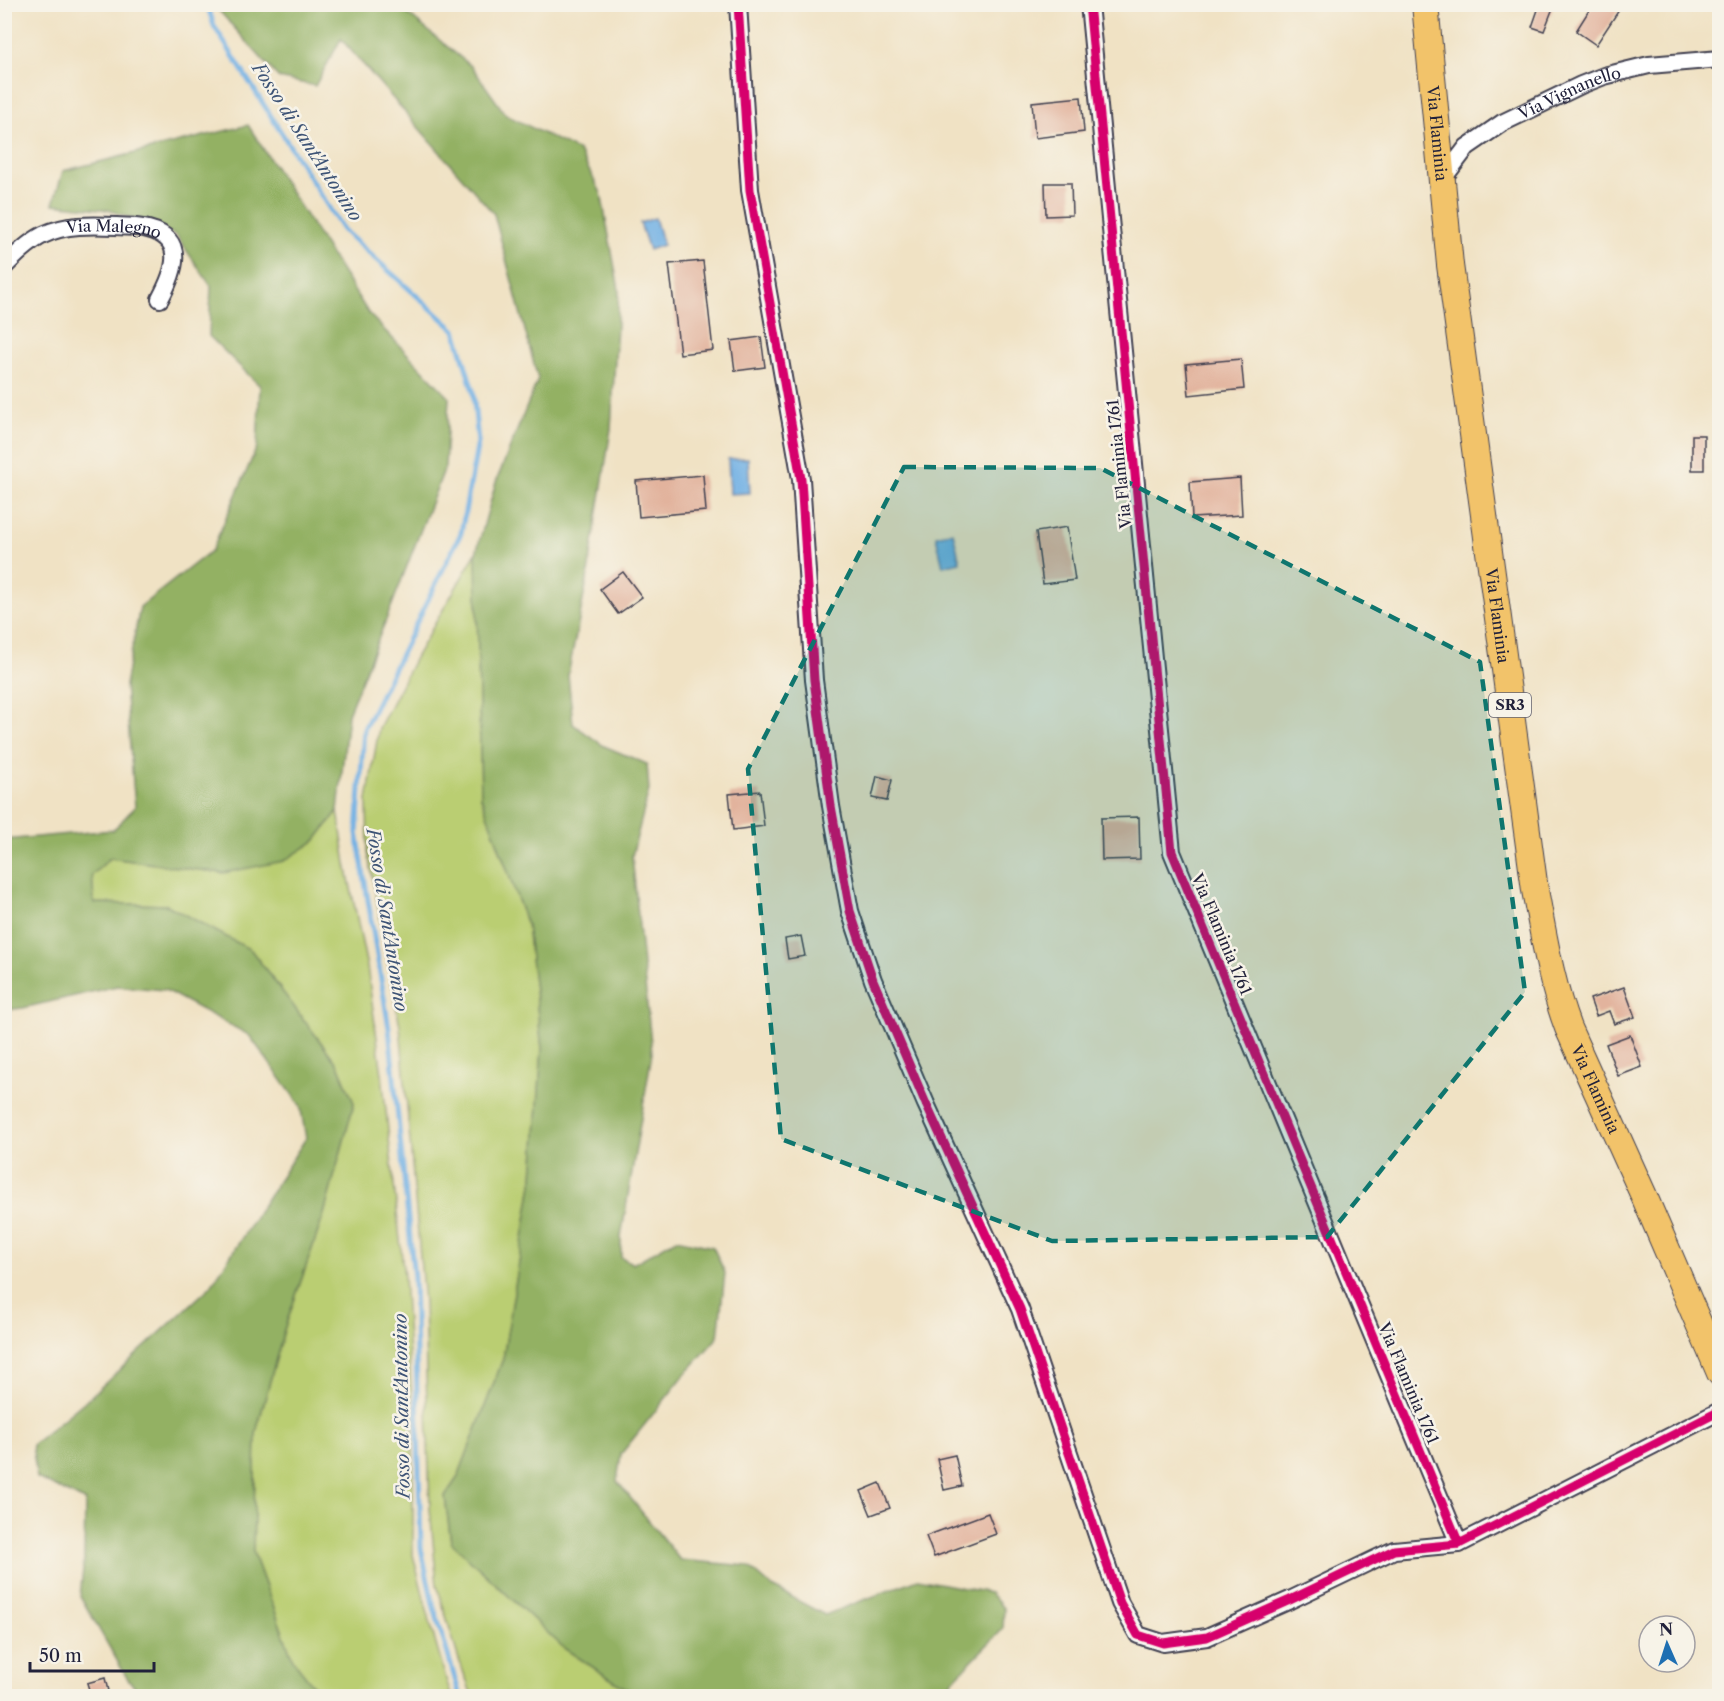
<svg xmlns="http://www.w3.org/2000/svg" width="1724" height="1701" viewBox="0 0 1724 1701" font-family="'Libre Caslon Text',serif">
  <style>
    .green { fill: #bace72; stroke: #6e7856; stroke-width: 1.5 }
    .forest { fill: #93b164; stroke: #5a6a50; stroke-width: 1.5 }
    .water { fill: #71b0e4; stroke: #4a6990; stroke-width: 1.5 }
    .lines { fill: none; stroke-linecap: round; stroke-linejoin: round }
    .stream { stroke: #71b0e4; stroke-width: 5 }
    .building { fill: #e2b39d }
    .street-casing { stroke: #413f50; stroke-width: 20 }
    .primary-casing { stroke: #413f50; stroke-width: 28 }
    .street { stroke: #fff; stroke-width: 16 }
    .primary { stroke: #f2c36a; stroke-width: 26 }
    .cycleway-casing { stroke: #f7f3e8; stroke-width: 13 }
    .cycleway { stroke: #d6006c; stroke-width: 9 }
    .marked { fill: #0f766e; fill-opacity: 0.2; stroke: #0f766e; stroke-width: 4.5; stroke-dasharray: 12 8; stroke-linejoin: round }
    .labels { text-anchor: middle; stroke-width: 5; stroke-linejoin: round; paint-order: stroke }
    .shield { fill: #f7f3e8; stroke: #62616f; stroke-width: 1.5 }
    .shield-label { font-size: 15px; font-weight: bold; fill: #22223b }
    .street-label { font-size: 16px; fill: #22223b; stroke: #f7f3e8 }
    .water-label { font-size: 18px; font-style: italic; fill: #3e5476; stroke: #f7f3e8 }
  </style>
  <rect width="100%" height="100%" fill="#f7f3e8"/>
  <filter id="ink" filterUnits="userSpaceOnUse"><feTurbulence type="fractalNoise" baseFrequency=".0167" numOctaves="2"/><feDisplacementMap in="SourceGraphic" scale="12" xChannelSelector="R" yChannelSelector="G"/><feConvolveMatrix kernelMatrix="1 2 1 2 8 2 1 2 1" color-interpolation-filters="sRGB"/></filter>
  <filter id="wash" filterUnits="userSpaceOnUse"><feTurbulence type="fractalNoise" baseFrequency=".008" numOctaves="4" result="noise"/><feDisplacementMap in="SourceGraphic" scale="24" xChannelSelector="R" yChannelSelector="G"/><feGaussianBlur stdDeviation="1.35" result="paint"/><feColorMatrix in="noise" values="0 0 0 0 0 0 0 0 0 0 0 0 0 0 0 0 0 1.4 0 .05"/><feComposite in="paint" operator="in"/></filter>
  <g filter="url(#wash)">
    <rect width="100%" height="100%" fill="#f0e2c4"/>
    <!-- green -->
    <g class="green">
      <path d="M476 553 481 797 527 925 542 1048 533 1178 503 1359 458 1477 445 1496 451 1542 565 1649 637 1696H472L458 1657 437 1585 430 1509 424 1302 400 1026 368 853 367 800 379 728 416 656Z"/>
      <path d="M338 811 346 864 367 967 382 1074 404 1277 413 1419V1555L435 1641 451 1696H321L293 1660 253 1552 256 1432 284 1330 324 1214 354 1103 338 1065 251 950 167 905 94 903 92 875 110 858 223 873 315 841Z"/>
    </g>
    <!-- forest -->
    <g class="forest">
      <path d="M214 5H397L472 67 506 115 579 151 601 193 619 290 611 429 587 580 568 675 573 724 604 746 647 764 649 790 632 856 652 1053 621 1237V1257L633 1264 676 1239 713 1247 725 1273 718 1337 686 1373 621 1454 617 1481 680 1560 748 1566 772 1587 825 1615 918 1579 990 1593 1004 1609 1003 1629 937 1696H637L565 1649 451 1542 445 1496 458 1477 503 1359 533 1178 542 1048 527 925 481 797 476 553 496 482 538 379 494 214 341 39 315 86 279 78Z"/>
      <path d="M248 125 369 314 449 397 445 467 392 605 348 714 338 811 315 841 284 861 223 873 110 858 92 875 94 903 167 905 251 950 338 1065 354 1103 324 1214 284 1330 256 1432 253 1552 293 1660 321 1696H141L126 1676 80 1596 84 1560 85 1501 37 1478 32 1445 90 1397 211 1286 306 1138 300 1105 249 1035 165 990 117 986 23 1008 5 1010 4 840 113 830 135 807 125 685 140 607 212 550 257 447 260 386 209 336 211 286 176 235 109 210 53 204 63 171Z"/>
    </g>
    <!-- water -->
    <g class="water">
      <path d="M655 218 663 245 649 250 640 223Z"/>
      <path d="M748 458 750 493 730 494 728 459Z"/>
      <path d="M953 532 960 562 943 566 936 536Z"/>
    </g>
    <g class="lines">
      <!-- stream -->
      <path class="stream" d="M207 4 214 26 343 230 455 330 473 391 478 442 461 533 364 729 357 833 389 1028 414 1278 421 1548 433 1604 460 1696"/>
    </g>
    <g id="blocks">
      <!-- building -->
      <g class="building">
        <path d="M1540 4 1553 8 1544 31 1532 27Z"/>
        <path d="M1593 4H1623L1596 45 1576 31Z"/>
        <path d="M1081 97 1084 132 1035 138 1032 102Z"/>
        <path d="M1045 183H1071L1072 215 1046 216Z"/>
        <path d="M703 261 713 350 680 354 669 264Z"/>
        <path d="M761 337 765 367 735 371 731 341Z"/>
        <path d="M1241 359 1244 389 1189 395 1186 364Z"/>
        <rect x="1692" y="435" width="12" height="35"/>
        <path d="M703 475 706 511 639 517 636 481Z"/>
        <path d="M1240 478 1242 515 1192 518 1190 482Z"/>
        <path d="M1067 527 1075 580 1043 584 1036 532Z"/>
        <path d="M623 572 642 597 618 614 600 589Z"/>
        <path d="M877 776 892 780 887 801 872 798Z"/>
        <path d="M760 791 764 826 733 830 729 794Z"/>
        <path d="M1139 817 1140 859 1102 860 1101 818Z"/>
        <path d="M801 936 805 956 788 959 785 939Z"/>
        <path d="M1624 987 1635 1017 1614 1024 1609 1011 1596 1016 1590 999Z"/>
        <path d="M1630 1035 1642 1067 1618 1076 1606 1044Z"/>
        <path d="M955 1455 962 1486 944 1490 937 1459Z"/>
        <path d="M880 1483 890 1508 871 1515 861 1491Z"/>
        <path d="M988 1513 996 1534 934 1557 926 1536Z"/>
        <path d="M105 1678 108 1691 91 1696 87 1683Z"/>
      </g>
    </g>
  </g>
  <g filter="url(#ink)">
    <use href="#blocks" fill-opacity="0" stroke="#413f50" stroke-width="1.5"/>
    <g class="lines">
      <defs>
        <g id="street">
          <path d="M738 4 750 190 801 479 814 680 831 806 850 911 873 980 926 1104 1020 1309 1120 1603 1138 1635 1163 1643 1207 1637 1290 1600 1394 1550 1459 1544"/>
          <path d="M1089 4 1172 852 1459 1544 1720 1411"/>
          <path id="s1" d="M1442 180 1467 147 1502 123 1581 85 1604 76 1649 65 1720 59"/>
          <path id="s2" d="M4 267C16 255 28 243 43 235 65 224 92 225 116 226 126 227 137 226 148 229 188 239 174 273 160 299"/>
        </g>
        <g id="primary">
          <path id="s3" d="M1425 4 1450 265 1535 890C1544 937 1551 983 1568 1028L1644 1196 1720 1373"/>
        </g>
      </defs>
      <!-- street casing -->
      <use href="#street" class="street-casing"/>
      <!-- primary casing -->
      <use href="#primary" class="primary-casing"/>
      <!-- street -->
      <use href="#street" class="street"/>
      <!-- primary -->
      <use href="#primary" class="primary"/>
      <defs>
        <g id="cycleway">
          <path d="M738 4 750 190 801 479 814 680 831 806 850 911 873 980 926 1104 1020 1309 1120 1603 1138 1635 1163 1643 1207 1637 1290 1600 1394 1550 1459 1544"/>
          <path d="M1089 4 1172 852 1459 1544 1720 1411"/>
        </g>
      </defs>
      <!-- cycleway casing -->
      <use href="#cycleway" class="cycleway-casing"/>
      <!-- cycleway -->
      <use href="#cycleway" class="cycleway"/>
    </g>
  </g>
  <!-- marked area -->
  <path class="marked" d="M904 467 1100 468 1480 662 1525 992 1327 1237 1052 1241 781 1139 748 769Z"/>
  <g class="labels">
    <!-- shield labels -->
    <rect class="shield" x="1489" y="693" width="42" height="24" rx="4.5"/>
    <g class="shield-label">
      <text x="1510" y="710">SR3</text>
    </g>
    <!-- street labels -->
    <g class="street-label">
      <text dy="6" stroke="none"><textPath href="#s1" startOffset="158">Via Vignanello</textPath></text>
      <text dy="6" stroke="none"><textPath href="#s3" startOffset="130">Via Flaminia</textPath></text>
      <text dy="6" stroke="none"><textPath href="#s2" startOffset="123">Via Malegno</textPath></text>
      <text transform="translate(1119 464) rotate(-96)" y="6">Via Flaminia 1761</text>
      <text dy="6" stroke="none"><textPath href="#s3" startOffset="616">Via Flaminia</textPath></text>
      <text transform="translate(1222 934) rotate(67)" y="6">Via Flaminia 1761</text>
      <text dy="6" stroke="none"><textPath href="#s3" startOffset="1102">Via Flaminia</textPath></text>
      <text transform="translate(1409 1383) rotate(67)" y="6">Via Flaminia 1761</text>
    </g>
    <!-- water labels -->
    <g class="water-label">
      <text transform="translate(307 142) rotate(57)" y="6">Fosso di Sant'Antonino</text>
      <text transform="translate(387 920) rotate(81)" y="6">Fosso di Sant'Antonino</text>
      <text transform="translate(402 1406) rotate(-91)" y="6">Fosso di Sant'Antonino</text>
    </g>
  </g>
  <!-- margin -->
  <rect width="1724" height="1701" fill="none" stroke="#f7f3e8" stroke-width="24"/>
  <!-- north arrow -->
  <g transform="translate(1667 1644) rotate(357)"><circle r="28" fill="#f7f3e8" stroke="#a29fa3" stroke-width="1.5"/>
  <path d="M0-4.5L10 22L0 15L-10 22Z" fill="#1f6fb2"/>
  <text y="-9" font-size="16" font-weight="bold" text-anchor="middle" fill="#22223b">N</text>
  </g>
  <!-- scale -->
  <path d="M30 1662v9h124v-9" fill="none" stroke="#22223b" stroke-width="3"/>
  <text x="39" y="1662" font-size="18" fill="#22223b" stroke="#f7f3e8" stroke-width="4.5" paint-order="stroke">50 m</text>
</svg>
